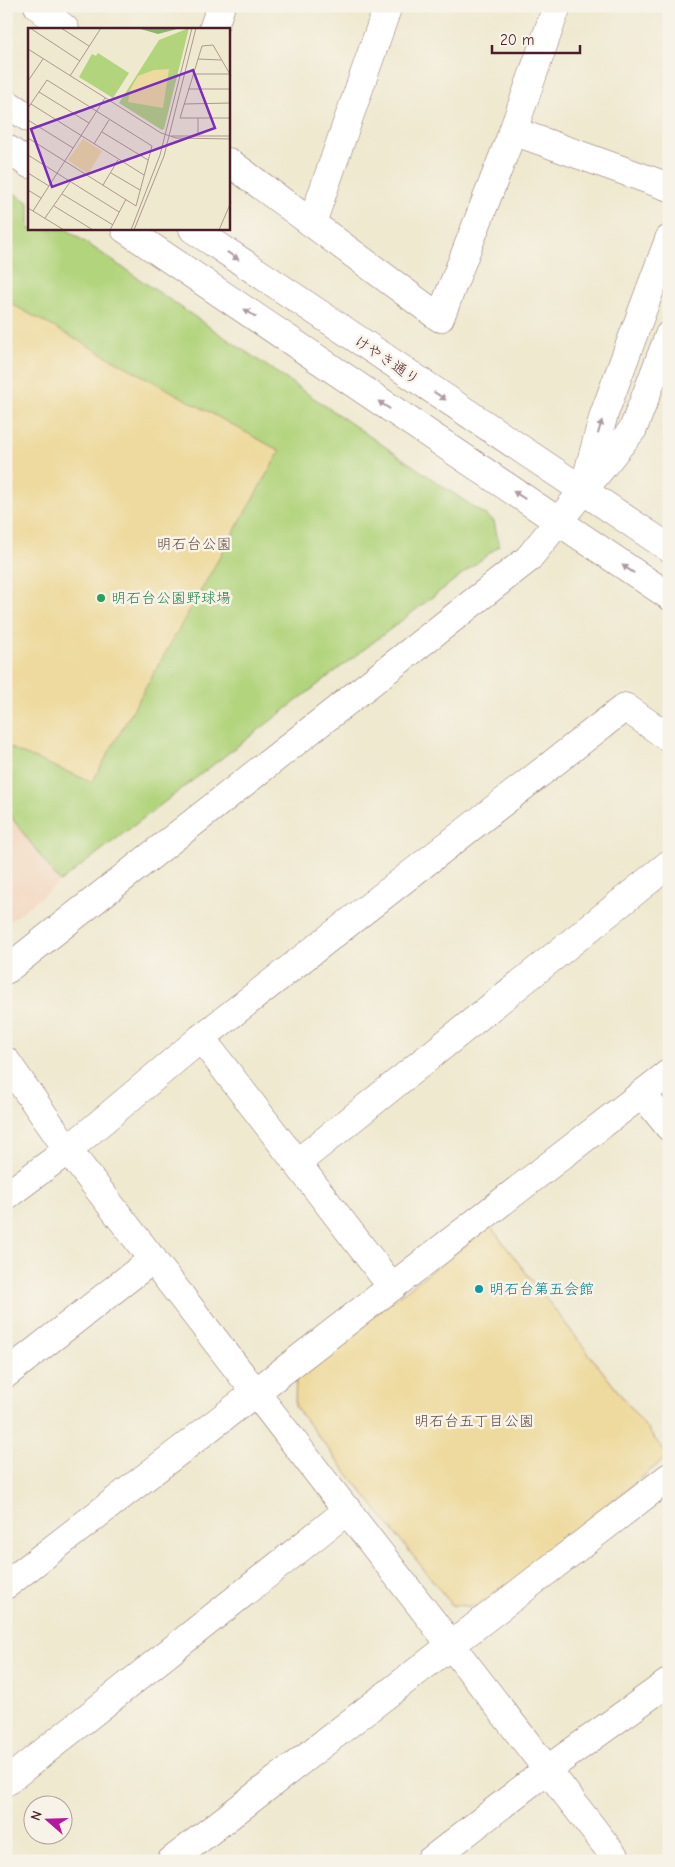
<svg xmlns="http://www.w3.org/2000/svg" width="675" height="1867" viewBox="0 0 675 1867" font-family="'Comic Neue','Klee One',sans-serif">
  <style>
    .built { fill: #f2d5bd }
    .green { fill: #b2d47d; stroke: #7e7a54 }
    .sand { fill: #eeda9e; stroke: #9c7c64 }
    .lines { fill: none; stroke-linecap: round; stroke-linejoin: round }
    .minor-casing { stroke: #846665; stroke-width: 29 }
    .minor { stroke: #fff; stroke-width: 28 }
    .oneway { fill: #ae9aa0 }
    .leisure-dot { fill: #2e9e5b; stroke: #f7f3e8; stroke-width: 2 }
    .culture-dot { fill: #0f9aa8; stroke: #f7f3e8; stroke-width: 2 }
    .labels { text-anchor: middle; stroke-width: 5; stroke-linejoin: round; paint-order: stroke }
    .street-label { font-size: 15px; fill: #4a1f2b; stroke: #f7f3e8 }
    .park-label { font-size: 15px; fill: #644c40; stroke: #f7f3e8 }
    .leisure-label { font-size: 15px; fill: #27864d; stroke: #f7f3e8; text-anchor: start }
    .culture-label { font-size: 15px; fill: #0d838f; stroke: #f7f3e8; text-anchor: start }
    .inset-road { fill: none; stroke: #ad988e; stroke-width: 1 }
    .view { fill: #7b2cbf; fill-opacity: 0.15; stroke: #7b2cbf; stroke-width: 2.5 }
    .inset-edge { fill: none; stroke: #4a1f2b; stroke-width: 2.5 }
  </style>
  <rect width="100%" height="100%" fill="#f7f3e8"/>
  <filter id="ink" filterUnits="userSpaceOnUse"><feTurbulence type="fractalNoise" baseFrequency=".02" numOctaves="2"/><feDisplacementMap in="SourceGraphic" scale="10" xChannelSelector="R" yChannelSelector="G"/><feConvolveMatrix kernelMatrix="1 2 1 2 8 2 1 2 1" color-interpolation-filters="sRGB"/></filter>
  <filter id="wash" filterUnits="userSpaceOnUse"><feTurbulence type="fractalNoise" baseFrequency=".0096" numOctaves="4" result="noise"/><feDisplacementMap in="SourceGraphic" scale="20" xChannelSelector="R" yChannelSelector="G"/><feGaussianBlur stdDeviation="1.12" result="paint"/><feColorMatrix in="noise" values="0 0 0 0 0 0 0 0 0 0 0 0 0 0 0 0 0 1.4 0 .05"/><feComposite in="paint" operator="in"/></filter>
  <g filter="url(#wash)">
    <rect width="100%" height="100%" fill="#efe9d0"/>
    <!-- built -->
    <path class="built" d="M6 810 60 882 6 924Z"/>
    <!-- green -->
    <path class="green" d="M6 188 29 203V229H66L494 521 499 546 60 882 6 810Z"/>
    <!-- sand -->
    <g class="sand">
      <path d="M6 301 280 451 92 782 16 751 6 744Z"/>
      <path d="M490 1226 668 1456 482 1607 452 1605 295 1407 296 1375Z"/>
    </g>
  </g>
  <g filter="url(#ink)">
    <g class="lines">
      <defs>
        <g id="minor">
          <path d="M38 6 65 29"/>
          <path d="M213 29 221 6"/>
          <path d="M6 103 29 118"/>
          <path d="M513 131 557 6"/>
          <path d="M6 148 29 164"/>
          <path d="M229 162 440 318 513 131 669 187"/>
          <path d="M312 223 388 6"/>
          <path d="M125 229 669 596"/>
          <path d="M193 229 669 548"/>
          <path d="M586 480 604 414 669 239"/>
          <path d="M6 970 528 559 633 429 669 335"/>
          <path d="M201 1038 392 1287"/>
          <path d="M6 1061 68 1150 618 1861"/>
          <path d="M643 1095 669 1127"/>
          <path d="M297 1163 669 864"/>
          <path d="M6 1196 68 1150 201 1038 625 707 669 738"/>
          <path d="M6 1374 153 1259"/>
          <path d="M6 1585 669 1073"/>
          <path d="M6 1782 348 1510"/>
          <path d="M171 1861 669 1477"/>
          <path d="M430 1861 548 1769 669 1682"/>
        </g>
      </defs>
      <!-- minor casing -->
      <use href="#minor" class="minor-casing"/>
      <!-- minor -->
      <use href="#minor" class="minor"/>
    </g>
    <!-- one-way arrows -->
    <defs><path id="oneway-solid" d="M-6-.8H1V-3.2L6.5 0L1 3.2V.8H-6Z" transform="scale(1.25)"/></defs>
    <g class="oneway">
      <use href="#oneway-solid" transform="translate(233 256) rotate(34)"/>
      <use href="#oneway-solid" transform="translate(250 313) rotate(-146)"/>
      <use href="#oneway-solid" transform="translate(440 396) rotate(34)"/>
      <use href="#oneway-solid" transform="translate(384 405) rotate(-146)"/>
      <use href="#oneway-solid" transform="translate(600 427) rotate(-74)"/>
      <use href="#oneway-solid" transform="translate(519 495) rotate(-147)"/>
      <use href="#oneway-solid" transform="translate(628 569) rotate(-146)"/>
    </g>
  </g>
  <!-- markers -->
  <circle class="leisure-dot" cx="101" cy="598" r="5"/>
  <circle class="culture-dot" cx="479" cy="1289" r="5"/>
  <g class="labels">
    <!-- street labels -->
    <g class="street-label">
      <text transform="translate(387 360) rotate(34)" y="5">けやき通り</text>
    </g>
    <!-- park labels -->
    <g class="park-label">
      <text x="194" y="549">明石台公園</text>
      <text x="474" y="1426">明石台五丁目公園</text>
    </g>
    <!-- leisure labels -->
    <g class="leisure-label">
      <text x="111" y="603">明石台公園野球場</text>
    </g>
    <!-- culture labels -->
    <g class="culture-label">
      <text x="489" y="1294">明石台第五会館</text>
    </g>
  </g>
  <!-- overview -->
  <g transform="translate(28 28)">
    <rect width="202" height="202" fill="#efe9d0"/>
    <path d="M161 0 136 101 134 102 91 75 131 12ZM70 25 101 45 85 70 51 49 64 26 68 28Z" fill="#b2d47d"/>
    <path d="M109 0H153L130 6Z" fill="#8db66c"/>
    <path d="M141 41 135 80 100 74 102 62 110 48 126 42ZM55 111 74 123 60 146 40 132Z" fill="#eeda9e"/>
    <path class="inset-road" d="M2 0 52 33M33 0 61 18M0 21 133 105 148 110 203 111M170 31 193 32M166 46H201M42 48 73 0M0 53 15 31M160 61H203M11 64 61 95M3 76 116 147M156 76 203 75M0 80 19 52 124 118 108 178 0 110M170 90H203M0 92 45 120M74 104 120 132M170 107V90H152L174 18 185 17 203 48M143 108H203M66 116 81 92M0 127 91 184M0 145 21 158M83 145 112 162M75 157 90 132M0 162 13 170M34 166 85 197M26 178 65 202M0 180 36 202M5 183 77 70M17 190 42 154M82 202 98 171M103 202 132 127 164 0M106 202 136 128 168 0M191 202 203 174"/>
    <path class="view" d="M165 42 187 100 24 159 3 101Z"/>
    <rect width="202" height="202" class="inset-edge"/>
  </g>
  <!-- margin -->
  <rect width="675" height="1867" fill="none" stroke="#f7f3e8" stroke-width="25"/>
  <!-- north arrow -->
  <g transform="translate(48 1820) rotate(290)"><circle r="24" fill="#f7f3e8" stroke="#b29e9c"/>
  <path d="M0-4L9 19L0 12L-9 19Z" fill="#b5179e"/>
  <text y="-8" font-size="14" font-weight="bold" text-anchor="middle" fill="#4a1f2b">N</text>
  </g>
  <!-- scale -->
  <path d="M492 45v8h88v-8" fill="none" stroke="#4a1f2b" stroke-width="2.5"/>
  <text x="500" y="45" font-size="15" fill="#4a1f2b" stroke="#f7f3e8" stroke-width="4" paint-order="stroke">20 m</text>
</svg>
